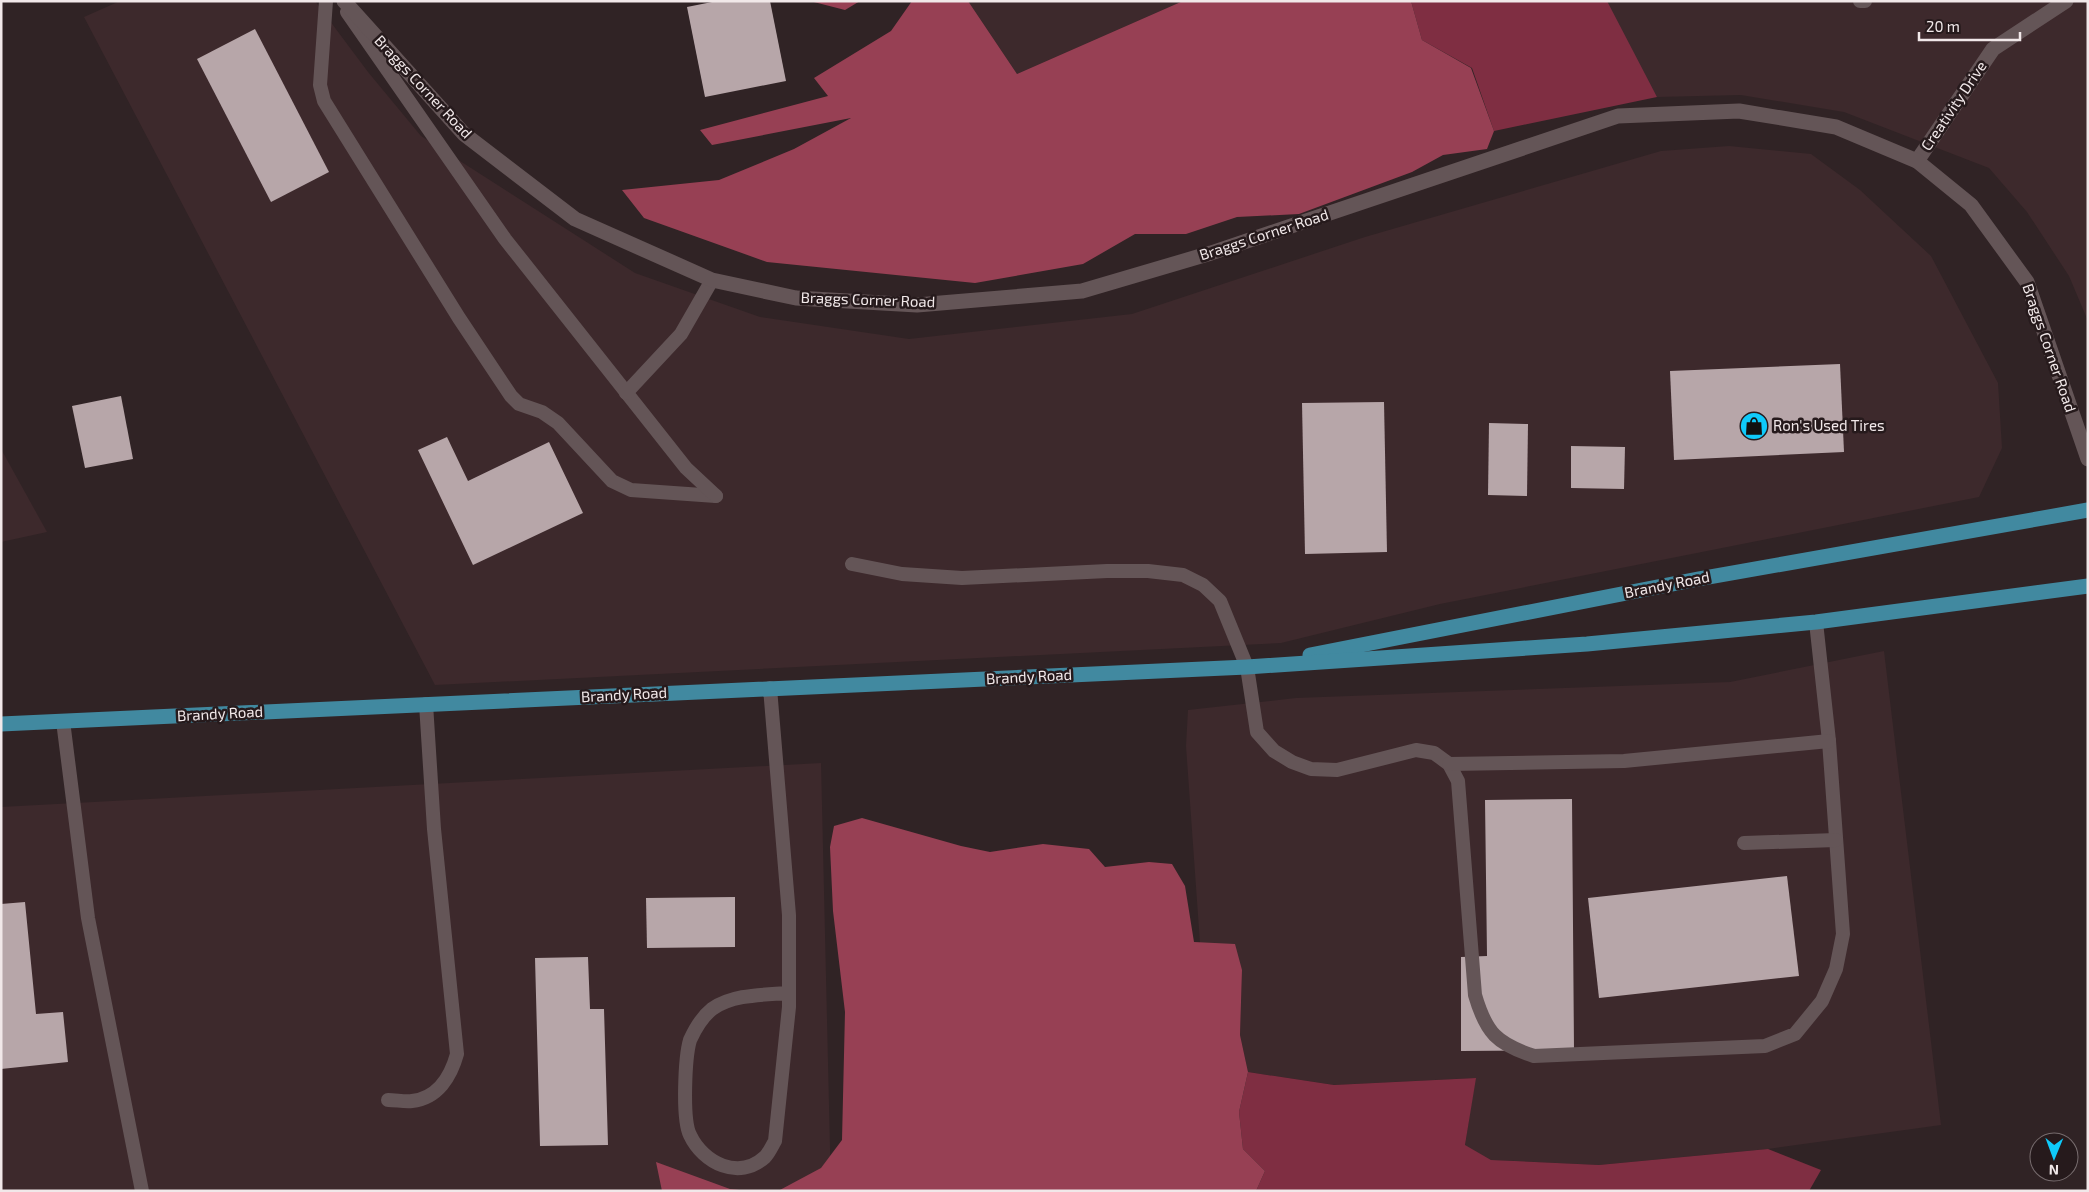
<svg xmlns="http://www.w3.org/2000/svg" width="2089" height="1192" viewBox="0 0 2089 1192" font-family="'Exo 2',sans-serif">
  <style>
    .built { fill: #3d292c }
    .green { fill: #7f2e42 }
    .forest { fill: #974054 }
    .building { fill: #b7a6a9 }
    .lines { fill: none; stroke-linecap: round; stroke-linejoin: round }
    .lane { stroke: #645557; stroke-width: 14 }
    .street { stroke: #645557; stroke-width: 15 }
    .secondary { stroke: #645557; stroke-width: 15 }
    .primary { stroke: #4189a0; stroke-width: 15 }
    .labels { text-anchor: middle; stroke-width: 5; stroke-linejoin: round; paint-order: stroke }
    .street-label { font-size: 15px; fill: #f1e8e9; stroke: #261a1c }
    .poi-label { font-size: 15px; fill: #f1e8e9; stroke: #261a1c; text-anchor: start }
  </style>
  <rect width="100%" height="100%" fill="#302325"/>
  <!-- built -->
  <g class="built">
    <path d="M120 1H315L368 72 421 136 635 273 760 317 909 339 1132 314 1365 237 1661 151 1729 146 1811 154 1860 190 1931 256 1998 383 2002 448 1979 497 1440 604 1281 643 435 685 84 17Z"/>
    <path d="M968 1H1183L1017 74Z"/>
    <path d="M1600 1H2088V321L2069 276 2027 212 1989 168 1844 112 1741 95 1657 97Z"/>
    <path d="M1 449 47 532 1 542Z"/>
    <path d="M1884 651 1941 1125 1768 1149 1599 1165 1491 1160 1465 1146 1475 1078 1334 1085 1248 1072 1240 1035 1242 970 1200 943 1186 746 1188 710 1296 698 1730 682Z"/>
    <path d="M821 763 831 1191H1V807Z"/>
  </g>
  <!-- green -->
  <g class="green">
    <path d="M1411 1H1607L1657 97 1494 131 1472 68 1422 40Z"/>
    <path d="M1248 1072 1334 1085 1476 1078 1465 1145 1491 1160 1599 1165 1768 1149 1821 1170 1809 1191H1256L1265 1171 1243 1149 1239 1112Z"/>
  </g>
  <!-- forest -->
  <g class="forest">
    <path d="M810 1H860L845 10Z"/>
    <path d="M912 1H968L1017 74 1183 1H1411L1422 40 1471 68 1494 131 1487 149 1443 155 1412 172 1299 214 1237 217 1186 234H1135L1083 264 975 283 767 262 644 218 622 190 719 180 794 149 851 118 712 145 700 130 828 96 814 78 891 31Z"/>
    <path d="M862 818 961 846 990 852 1043 844 1089 849 1105 867 1149 862 1172 864 1185 886 1194 942 1235 944 1242 970 1240 1035 1248 1072 1239 1112 1243 1149 1265 1171 1256 1191H778L821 1168 842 1140 845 1012 833 911 830 847 834 826Z"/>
    <path d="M656 1162 730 1189 750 1191H662Z"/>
  </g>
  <!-- building -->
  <g class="building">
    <path d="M717 1H770L786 81 705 97 687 7Z"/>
    <path d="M255 29 329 172 271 202 197 59Z"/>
    <path d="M1840 364 1844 452 1674 460 1670 371Z"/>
    <path d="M121 396 133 459 85 468 72 406Z"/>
    <path d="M1384 402 1387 552 1305 554 1302 403Z"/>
    <path d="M1489 423 1528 424 1527 496 1488 495Z"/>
    <path d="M447 437 468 481 549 442 583 513 473 565 418 450Z"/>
    <path d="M1571 446 1625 447 1624 489 1571 488Z"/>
    <path d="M1572 799 1574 1050 1461 1051V957L1487 956 1485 800Z"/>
    <path d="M1787 876 1799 976 1599 998 1588 898Z"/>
    <path d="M735 897V947L647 948 646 898Z"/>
    <path d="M25 902 36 1014 63 1012 68 1062 1 1069V904Z"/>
    <path d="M588 957 590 1009H604L608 1145 540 1146 535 958Z"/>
  </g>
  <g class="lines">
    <!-- lane -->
    <g class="lane">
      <path d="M326 1 320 85 324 101 459 318 511 396 519 404 542 412 558 423 612 481 631 490 716 496"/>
      <path d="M1860 1H1865"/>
      <path d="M347 12 505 239 686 468 716 496"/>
      <path d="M626 393 681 334 712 280"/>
      <path d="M852 564 902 574 962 578 1107 571H1148L1183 575 1203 585 1220 601 1247 667 1257 732 1274 751 1292 762 1311 769 1337 770 1416 750 1434 753 1449 764 1458 781 1475 995C1486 1033 1497 1044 1534 1056L1765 1046 1795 1034 1822 1001 1836 969 1843 934 1829 741 1816 622"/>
      <path d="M770 688 789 915V1007L775 1141C772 1146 769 1153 765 1157 739 1181 703 1163 690 1135 682 1119 685 1057 690 1040 695 1029 702 1017 712 1009 733 994 764 995 789 993"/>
      <path d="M63 721 88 918 142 1191"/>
      <path d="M1449 764 1624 761 1829 741"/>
      <path d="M1744 843 1836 840"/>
      <path d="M388 1100C396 1100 405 1102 412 1101 438 1098 451 1076 457 1054L434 829 426 704"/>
    </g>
    <!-- street -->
    <path class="street" d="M1917 161 1993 49 2066 1"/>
    <!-- secondary -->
    <path class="secondary" d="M344 1 464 134 575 219 712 280 796 298 917 305 1082 291 1211 253 1618 116 1739 111 1836 127 1917 161 1971 205 2027 282 2088 459"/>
    <!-- primary -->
    <g class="primary">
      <path d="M1310 655 1698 579 2088 510"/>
      <path d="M1 724 1247 667 1587 644 1816 622 2088 586"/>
    </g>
  </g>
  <!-- icons -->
  <defs>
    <symbol id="shop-disc" viewBox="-11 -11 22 22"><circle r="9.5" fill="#0fcafa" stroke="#261a1c"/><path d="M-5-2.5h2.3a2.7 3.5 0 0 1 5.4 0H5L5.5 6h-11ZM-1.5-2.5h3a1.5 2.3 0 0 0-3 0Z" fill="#111"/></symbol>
  </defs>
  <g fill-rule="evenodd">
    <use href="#shop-disc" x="1738" y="410" width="32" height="32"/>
  </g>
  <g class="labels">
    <!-- street labels -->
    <g class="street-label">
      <text transform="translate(423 87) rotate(47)" y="5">Braggs Corner Road</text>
      <text transform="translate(1954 106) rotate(-56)" y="5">Creativity Drive</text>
      <text transform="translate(1264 235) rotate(-18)" y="5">Braggs Corner Road</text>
      <text transform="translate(868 300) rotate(2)" y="5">Braggs Corner Road</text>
      <text transform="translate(2049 348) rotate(71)" y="5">Braggs Corner Road</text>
      <text transform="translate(1667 585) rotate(-11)" y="5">Brandy Road</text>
      <text transform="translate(1029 677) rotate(-3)" y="5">Brandy Road</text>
      <text transform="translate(624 695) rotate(-3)" y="5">Brandy Road</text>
      <text transform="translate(220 714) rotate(-3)" y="5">Brandy Road</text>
    </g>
    <!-- poi labels -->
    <g class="poi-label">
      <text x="1773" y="431">Ron's Used Tires</text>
    </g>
  </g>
  <!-- border -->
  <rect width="2089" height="1192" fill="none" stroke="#f1e8e9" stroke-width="5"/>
  <!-- north arrow -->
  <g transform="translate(2054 1157) rotate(181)"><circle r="24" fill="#261a1c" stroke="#776c6e"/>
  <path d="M0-4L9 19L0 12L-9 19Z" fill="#0fcafa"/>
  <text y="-8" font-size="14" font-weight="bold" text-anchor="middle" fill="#f1e8e9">N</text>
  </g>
  <!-- scale -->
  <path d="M1919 32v8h101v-8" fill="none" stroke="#f1e8e9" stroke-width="2.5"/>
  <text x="1926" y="32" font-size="15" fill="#f1e8e9" stroke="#261a1c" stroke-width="4" paint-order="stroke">20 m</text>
</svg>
